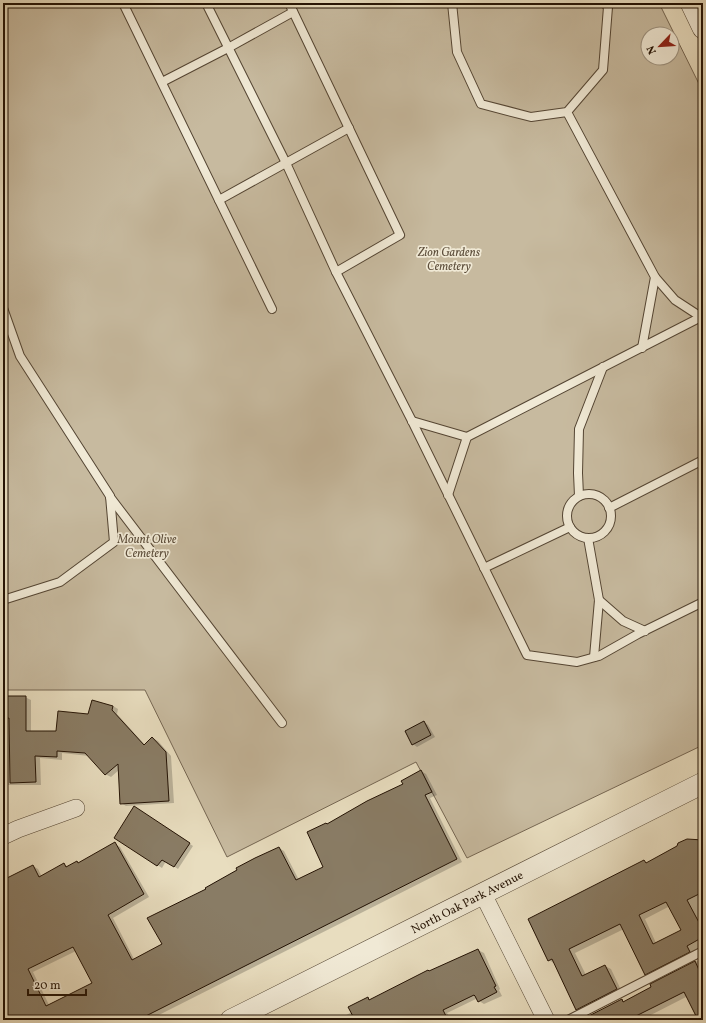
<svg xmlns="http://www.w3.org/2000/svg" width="706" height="1023" viewBox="0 0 706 1023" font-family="Vollkorn,serif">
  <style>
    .green { fill: #c7ba9f; stroke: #756652; fill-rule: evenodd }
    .shadow { fill: #0003; fill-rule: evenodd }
    .building { fill: #897c65; stroke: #231204; fill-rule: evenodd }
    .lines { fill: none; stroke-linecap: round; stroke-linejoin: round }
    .service-casing { stroke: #544533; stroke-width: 10 }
    .minor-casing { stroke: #544533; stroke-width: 18 }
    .tertiary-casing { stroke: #544533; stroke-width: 22 }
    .service { stroke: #f0e9d5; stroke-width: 8 }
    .minor { stroke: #f0e9d5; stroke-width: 17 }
    .tertiary { stroke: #f0e9d5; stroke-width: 21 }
    .labels { text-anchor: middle; stroke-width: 3.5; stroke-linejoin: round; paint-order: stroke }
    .park-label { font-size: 12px; font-style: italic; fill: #5c4d3a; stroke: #f0e9d5 }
    .street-label { font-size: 12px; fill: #231204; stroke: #f0e9d5 }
  </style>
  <rect width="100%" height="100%" fill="#e8ddbf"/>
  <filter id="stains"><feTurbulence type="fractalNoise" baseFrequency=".005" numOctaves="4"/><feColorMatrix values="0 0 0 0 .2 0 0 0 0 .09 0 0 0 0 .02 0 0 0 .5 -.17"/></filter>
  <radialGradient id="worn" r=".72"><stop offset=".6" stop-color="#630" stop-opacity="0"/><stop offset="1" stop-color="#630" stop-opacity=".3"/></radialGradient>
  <!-- green -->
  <path class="green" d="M3 3H659L703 92V745L467 858 416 762 227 857 145 690H3ZM648 34H672V58H648Z"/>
  <!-- shadow -->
  <g class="shadow">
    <path d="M3 697H25L31 700V732H57L89 715 92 702 113 706 118 709 117 714 145 745 153 738 158 741 171 756 174 803 126 806 121 803 119 770 111 777 105 774 89 756 62 753V760L40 758 41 785H4V790H3Z"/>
    <path d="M424 722 428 725 435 737 417 747 413 744Z"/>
    <path d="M421 771 426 774 437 795 430 798 462 862 149 1020H3V881L33 866 38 869 42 877 64 864 68 867 79 864 115 844 120 847 149 897 113 918 134 959 163 945 208 889 279 848 284 851 299 880 325 867 328 825 404 785ZM76 951 93 983 49 1005 33 972Z"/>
    <path d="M139 810 193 846 178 869 166 861 162 868 116 838Z"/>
    <path d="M703 841V951L652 977 646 974 624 929 575 953 586 975 605 966 611 969 622 992 583 1013 577 1009 555 964 549 960 644 861 648 863ZM670 906 683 930 656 943 645 919Z"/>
    <path d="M478 950 484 953 500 989 499 990 502 996 484 1004 479 1001 478 998 447 1013 451 1020H337L352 1012 368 999 371 1000Z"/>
    <path d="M703 958V1020H698L688 996 641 1020H582L622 1000 625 1002 652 987 651 985Z"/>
  </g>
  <!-- building -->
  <g class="building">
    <path d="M3 696H26V731H56L58 711 88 714 92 700 113 706 112 710 144 745 152 737 166 752 169 801 120 804 118 764 105 775 85 753 57 751V757L35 756 36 782 10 783 9 718 3 719Z"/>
    <path d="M424 721 431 735 412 745 405 731Z"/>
    <path d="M421 770 432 792 425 795 457 859 138 1020H3V880L33 865 39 877 64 863 66 867 77 861 78 863 115 842 144 894 108 915 132 960 162 944 147 918 206 889 205 888 237 870 236 868 255 858 279 847 296 880 323 867 307 832 326 823 327 824 367 801 403 784 401 781ZM73 947 92 983 46 1006 28 969Z"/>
    <path d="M134 806 190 843 174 867 162 860 157 866 114 838Z"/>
    <path d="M687 839 703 840V892L687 900 703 930V937L687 946 690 952 645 975 620 924 569 949 582 976 605 965 617 989 576 1010 552 959 548 961 528 919 644 860 646 863 677 846 678 843ZM666 902 681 930 653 944 639 915Z"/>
    <path d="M478 949 496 986 494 987 497 992 478 1002 475 996 474 995 443 1010 448 1020H355L348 1007 368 997 369 1000 428 970 429 971Z"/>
    <path d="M695 961 703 979V1020H698L684 992 628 1020H581L622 999 623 1002 651 987 650 984Z"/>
  </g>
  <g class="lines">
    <defs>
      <g id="service">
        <path d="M123 3 272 309"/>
        <path d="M206 3 286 163 336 272 412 421 527 655 577 662 599 656 638 634 703 602"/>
        <path d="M289 3 400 235 336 272"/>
        <path d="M452 3 457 52 481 104 531 117 567 112 603 70 608 7 604 3"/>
        <path d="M162 82 228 48 293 12"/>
        <path d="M567 112 655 277 642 348"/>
        <path d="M219 200 349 128"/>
        <path d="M655 277 675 300 701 317"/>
        <path d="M3 308 20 356 110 496 114 542 60 582 3 600"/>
        <path d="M412 421 467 437"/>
        <circle cx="589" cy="516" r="22"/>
        <path d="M448 495 467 437 701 317 703 318"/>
        <path d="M579 496 578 473 579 429 603 367"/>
        <path d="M110 497 282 723"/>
        <path d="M609 508 703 460"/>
        <path d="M588 538 599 600 594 657"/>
        <path d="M484 568 570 527"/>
        <path d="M599 600 623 621 645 631"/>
        <path d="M568 1020 703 951"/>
      </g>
      <g id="minor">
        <path d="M3 836 18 829 76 808"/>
        <path d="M483 894 546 1020"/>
      </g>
      <g id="tertiary">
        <path d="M691 3 703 28"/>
        <path d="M231 1020 703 783"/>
      </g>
    </defs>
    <!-- service casing -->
    <use href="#service" class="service-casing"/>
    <!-- minor casing -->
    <use href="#minor" class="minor-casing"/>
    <!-- tertiary casing -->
    <use href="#tertiary" class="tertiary-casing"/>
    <!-- service -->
    <use href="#service" class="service"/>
    <!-- minor -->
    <use href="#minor" class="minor"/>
    <!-- tertiary -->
    <use href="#tertiary" class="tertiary"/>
  </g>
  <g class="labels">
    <!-- park labels -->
    <g class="park-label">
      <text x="449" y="256">Zion Gardens<tspan x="449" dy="14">Cemetery</tspan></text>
      <text x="147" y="543">Mount Olive<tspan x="147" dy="14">Cemetery</tspan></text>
    </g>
    <!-- street labels -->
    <g class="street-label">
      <text transform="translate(467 902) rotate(-27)" y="4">North Oak Park Avenue</text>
    </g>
  </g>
  <!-- margin -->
  <rect width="706" height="1023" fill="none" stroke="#e8ddbf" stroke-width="16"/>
  <rect x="4" y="4" width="698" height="1015" fill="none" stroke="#231204" stroke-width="2"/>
  <rect x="8" y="8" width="690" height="1007" fill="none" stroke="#231204"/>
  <!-- north arrow -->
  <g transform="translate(660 46) rotate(245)"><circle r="19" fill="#f0e9d5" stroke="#9e9381"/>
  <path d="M0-3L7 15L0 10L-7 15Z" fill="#8f2418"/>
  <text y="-6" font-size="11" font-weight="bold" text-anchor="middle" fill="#231204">N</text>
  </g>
  <!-- scale -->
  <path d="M28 989v6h58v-6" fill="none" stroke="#231204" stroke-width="2"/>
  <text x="34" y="989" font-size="12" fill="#231204" stroke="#f0e9d5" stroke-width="3" paint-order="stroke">20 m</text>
  <rect width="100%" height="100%" filter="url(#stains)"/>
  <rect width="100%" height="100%" fill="url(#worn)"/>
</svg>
